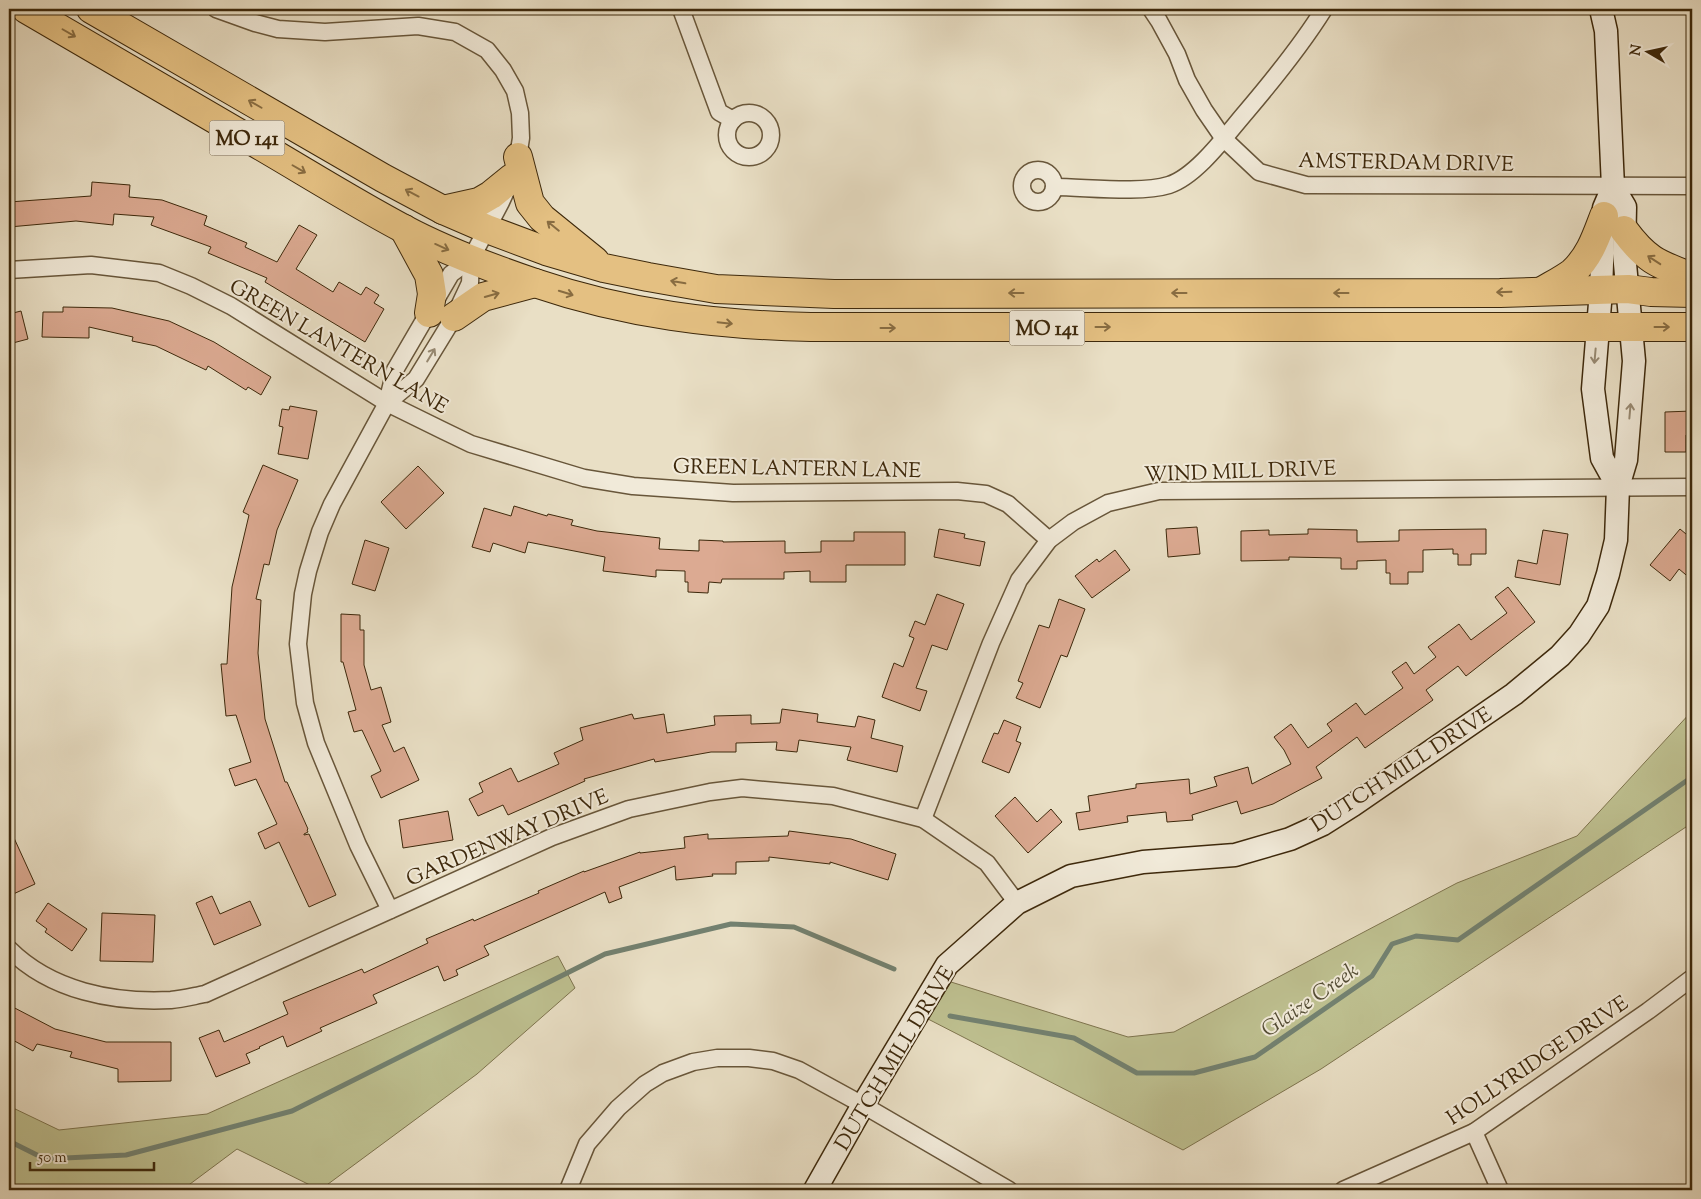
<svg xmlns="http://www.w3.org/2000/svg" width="1701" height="1199" viewBox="0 0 1701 1199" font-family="'Sorts Mill Goudy',serif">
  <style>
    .green { fill: #bec090; stroke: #7e744e }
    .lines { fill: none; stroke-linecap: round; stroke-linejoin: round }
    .stream { stroke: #738170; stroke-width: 5 }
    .building { fill: #dcaa92; stroke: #3d280b }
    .street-casing { stroke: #68563a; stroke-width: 19 }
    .secondary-casing { stroke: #3d280b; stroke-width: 25 }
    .highway-casing { stroke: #3d280b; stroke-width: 30 }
    .street { stroke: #f1ead9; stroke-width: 16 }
    .secondary { stroke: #f1ead9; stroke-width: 22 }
    .highway { stroke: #e4c082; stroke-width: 28 }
    .oneway { stroke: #886c41 }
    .oneway2 { stroke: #978972 }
    .labels { text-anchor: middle; stroke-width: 4; stroke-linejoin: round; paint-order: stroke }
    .shield { fill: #f1ead9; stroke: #736249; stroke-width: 1 }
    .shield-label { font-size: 20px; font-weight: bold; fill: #3d280b }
    .street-label { font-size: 21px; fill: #3d280b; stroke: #f1ead9 }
    .water-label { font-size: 22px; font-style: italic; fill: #544d35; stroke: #f1ead9 }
  </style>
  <rect width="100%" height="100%" fill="#e9dfc5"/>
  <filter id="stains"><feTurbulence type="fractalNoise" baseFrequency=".004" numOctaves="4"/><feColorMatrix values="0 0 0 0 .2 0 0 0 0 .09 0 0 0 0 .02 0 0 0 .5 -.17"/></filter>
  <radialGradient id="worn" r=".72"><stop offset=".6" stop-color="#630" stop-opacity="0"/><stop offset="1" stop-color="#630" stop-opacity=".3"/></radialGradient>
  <!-- green -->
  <g class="green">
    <path d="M1692 711V823L1321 1069 1183 1150 928 1019 951 982 1128 1037 1174 1032 1457 883 1577 836Z"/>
    <path d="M558 956 575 988 477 1074 320 1190 237 1149 182 1190H9V1106L59 1130 207 1114Z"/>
  </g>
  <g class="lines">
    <!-- stream -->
    <g class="stream">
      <path d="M950 1016 1074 1038 1137 1073H1194L1255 1057 1372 976 1392 944 1416 936 1458 940 1692 777"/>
      <path d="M9 1141 45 1159 126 1155 292 1111 605 954 731 924 794 927 894 969"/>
    </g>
  </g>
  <!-- building -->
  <g class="building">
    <path d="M92 182 130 185 129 197 162 200 207 216 204 225 247 243 245 247 277 262 299 225 317 235 296 269 333 292 339 282 361 295 366 287 379 295 374 303 384 309 365 342 265 282 267 278 208 253 211 247 151 225 154 217 114 214 113 225 76 221 9 227V202L91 196Z"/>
    <path d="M63 307 112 308 169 321 214 342 271 377 261 395 248 387 246 390 208 366 206 370 156 346 132 341 133 337 89 327V338L42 337 43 312H63Z"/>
    <path d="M21 311 28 339 9 344V314Z"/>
    <path d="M290 406 317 411 308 459 278 454 283 427 279 426 282 409 289 410Z"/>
    <path d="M1692 411V435H1686V452H1665V412Z"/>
    <path d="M263 465 298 480 277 530 269 565 264 564 256 599 261 600 258 653 265 719 285 782H287L308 829 307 830 308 832 304 834V835L309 834 336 895 309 907 279 842 265 849 258 833 277 824 256 779 235 786 229 769 251 762 236 715 226 716 221 664H227L232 587 249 515 243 512Z"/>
    <path d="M418 466 444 493 406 529 381 502Z"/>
    <path d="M514 506 547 516 548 514 573 520 571 525 597 531 660 538 659 549 699 551V540L723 541V542L785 541V553L821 552V541H854V532H905V565H846V582H810V571L784 572V579H722L721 583 709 582 708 593 688 592V582H685V571L656 570V577L603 571 605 557 528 542 525 553 493 543 490 552 472 547 484 508 511 516Z"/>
    <path d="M1197 527 1200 554 1168 557 1166 529Z"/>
    <path d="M939 529 965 534 964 538 985 542 980 566 934 557Z"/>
    <path d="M1308 529 1357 530V542L1399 541V530L1486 529V554H1471V565H1458V554H1453V549L1423 550V572H1408V584H1390V573H1386V560L1357 561V569H1341V558L1289 557V560L1241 561V531L1269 530V535L1308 534Z"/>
    <path d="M1680 529 1692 539V580L1679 569 1670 581 1650 565Z"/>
    <path d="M1543 530 1568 534 1560 585 1515 577 1518 560 1537 564Z"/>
    <path d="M365 540 389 548 375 591 352 584Z"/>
    <path d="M1115 550 1130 570 1092 598 1075 576 1097 559 1099 562Z"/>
    <path d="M1508 587 1535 622 1466 676 1458 666 1426 690 1433 700 1365 748 1357 737 1316 767 1322 778 1273 804 1241 814 1237 801 1192 815 1193 820 1167 822 1166 812 1127 816 1128 822 1079 830 1076 813 1090 811 1088 796 1136 788V784L1189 779 1190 794 1217 786 1214 777 1248 767 1252 784 1291 764 1284 750 1274 737 1291 724 1308 748 1332 731 1327 724 1356 703 1365 715 1403 688 1392 672 1406 662 1414 674 1436 657 1428 647 1459 624 1471 640 1507 613 1495 597Z"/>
    <path d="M937 594 964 604 947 650 932 645 916 688 927 691 920 711 882 697 894 663 903 667 914 638 909 636 915 621 925 625Z"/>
    <path d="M1059 599 1085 609 1067 657 1061 655 1040 708 1016 698 1023 683 1018 681 1039 625 1049 628Z"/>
    <path d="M341 614 360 615V630H364V665L371 690 381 687 391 722 382 725 394 752 404 747 419 780 381 798 371 776 381 771 362 730 354 732 348 712 356 710 343 662H341Z"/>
    <path d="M782 709 818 714 817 722 855 727 858 716 875 720 871 738 903 746 897 772 847 760 851 747 799 740 797 752 776 750 777 742 736 743V752H711L655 762 654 759 584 779 585 781 508 815 503 805 478 816 469 799 483 792 479 783 511 768 518 782 559 764 554 753 583 740 580 728 632 714 634 719 664 714 667 733 715 725 714 716 751 715V724L780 723Z"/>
    <path d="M1004 720 1021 727 1016 741 1021 743 1009 773 982 762 994 733 998 734Z"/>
    <path d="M1015 797 1037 822 1051 809 1062 822 1028 853 995 816Z"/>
    <path d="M448 811 453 840 403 848 399 820Z"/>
    <path d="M9 827 35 884 9 896Z"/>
    <path d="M789 831 851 839 896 854 888 880 830 862V864L769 857V861L736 862V874H712L713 876 676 880 675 866 619 887 622 898 609 903 605 892 484 946 489 955 456 970 458 975 444 981 438 966 373 995 377 1003 320 1028 322 1031 287 1047 283 1036 259 1047 260 1048 246 1054 250 1063 216 1077 199 1038 219 1030 224 1042 252 1030 288 1014 283 1002 362 969 364 973 428 943 426 939 473 919 474 921 539 893 538 891 584 871V872L640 852V853L685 848 684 837 708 834V839L788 836Z"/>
    <path d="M212 896 220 914 250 901 261 925 214 945 196 903Z"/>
    <path d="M48 903 87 929 72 951 45 932 47 929 36 921Z"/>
    <path d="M102 913 155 915 153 962 100 961Z"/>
    <path d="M9 1005 55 1029 106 1042H171V1081L118 1082V1069L70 1057 72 1052 37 1044 33 1051 9 1038Z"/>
  </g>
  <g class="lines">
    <defs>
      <g id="street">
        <path d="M216 9 255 23 278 29 325 32 418 26 455 32 487 50 503 70 515 91 520 113 521 138 518 157 512 178 501 202 471 259 451 274 395 370 387 403 332 504 320 532 308 571 303 594 298 644 305 703 316 743 358 845 390 910"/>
        <path d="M681 9 719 112 733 120"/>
        <path d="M1151 9 1159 21 1177 54 1187 80 1204 110 1224 139 1259 172 1306 185 1692 186"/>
        <circle cx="749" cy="135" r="22"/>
        <circle cx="1038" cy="186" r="16"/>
        <path d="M1054 187C1086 187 1140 194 1169 185 1197 176 1227 134 1246 112 1274 79 1301 46 1324 9"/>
        <path d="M9 270 91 265 159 273 191 286 231 306 387 403 444 431 471 444 584 478 633 486 733 493 957 491 986 494 1008 504 1049 540"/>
        <path d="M387 403 416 379 454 317 470 283 471 259"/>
        <path d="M923 819 991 643 1019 580 1049 540 1073 522 1108 503 1159 491 1692 487"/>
        <path d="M9 949C51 991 113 1003 171 1000 182 999 194 996 205 994L552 837 629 809 710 792 742 788 833 796 923 819 987 863 1017 903"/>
        <path d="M1474 1132 1500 1190"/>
        <path d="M568 1190 587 1144 618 1108 645 1084 663 1073 693 1062 717 1058H749L773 1061 799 1070 863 1105 1009 1190"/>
        <path d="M1343 1190 1474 1132 1648 1011 1692 978"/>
      </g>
      <g id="secondary">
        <path d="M1601 9 1606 31 1613 187 1604 208 1601 291 1593 389 1602 458 1618 487"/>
        <path d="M815 1190 863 1105 947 965 1017 903 1071 876 1143 862 1235 855 1290 839 1323 824 1353 805 1514 694 1560 656 1579 635 1598 606 1608 574 1616 540 1618 487 1626 460 1634 361 1624 253 1625 207 1613 187"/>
      </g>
      <g id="highway">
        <path d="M26 9C102 53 178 97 254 142 304 171 353 202 404 229 445 251 491 268 535 283 626 314 716 325 811 327H1692"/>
        <path d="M91 9 383 178 443 210 487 229 546 251 604 268 648 277 716 289 834 294 1500 293 1628 289 1651 292 1692 293"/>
        <path d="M518 157 530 203 542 218 595 261"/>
        <path d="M443 210 479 202 491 195 512 178"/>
        <path d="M404 229 429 275 432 294 429 313"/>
        <path d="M1624 230C1647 261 1658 264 1692 277"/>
        <path d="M1542 291C1552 285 1564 279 1573 272 1590 256 1596 237 1604 216"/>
        <path d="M454 317 483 297 535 283"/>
      </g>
    </defs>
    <!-- street casing -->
    <use href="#street" class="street-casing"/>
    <!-- secondary casing -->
    <use href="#secondary" class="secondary-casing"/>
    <!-- highway casing -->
    <use href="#highway" class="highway-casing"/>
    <!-- street -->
    <use href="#street" class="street"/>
    <!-- secondary -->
    <use href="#secondary" class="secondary"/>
    <!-- highway -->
    <use href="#highway" class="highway"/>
  </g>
  <!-- one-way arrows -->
  <defs><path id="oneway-shaft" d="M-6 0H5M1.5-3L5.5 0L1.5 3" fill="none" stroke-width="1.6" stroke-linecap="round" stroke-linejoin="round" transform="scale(1.25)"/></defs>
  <g class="oneway">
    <use href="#oneway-shaft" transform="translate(69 33) rotate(30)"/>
    <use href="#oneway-shaft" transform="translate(255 104) rotate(-150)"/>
    <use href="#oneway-shaft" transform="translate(299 169) rotate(30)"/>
    <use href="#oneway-shaft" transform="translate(412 193) rotate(-152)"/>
    <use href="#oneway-shaft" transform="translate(553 226) rotate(-141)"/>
    <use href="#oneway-shaft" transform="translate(442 247) rotate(24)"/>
    <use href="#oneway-shaft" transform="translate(1654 260) rotate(-147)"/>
    <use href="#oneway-shaft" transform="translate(678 282) rotate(-170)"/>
    <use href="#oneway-shaft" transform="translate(1504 292) rotate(178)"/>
    <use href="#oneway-shaft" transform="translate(566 293) rotate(17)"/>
    <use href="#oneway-shaft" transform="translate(1016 293) rotate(180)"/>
    <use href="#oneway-shaft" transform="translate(1179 293) rotate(-180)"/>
    <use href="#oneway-shaft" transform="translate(1341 293) rotate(-180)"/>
    <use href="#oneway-shaft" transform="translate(492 295) rotate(-16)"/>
    <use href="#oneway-shaft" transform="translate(725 323) rotate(6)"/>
    <use href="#oneway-shaft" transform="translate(1103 327)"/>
    <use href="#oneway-shaft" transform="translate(1662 327)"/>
    <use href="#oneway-shaft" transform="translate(888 328)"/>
  </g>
  <g class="oneway2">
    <use href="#oneway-shaft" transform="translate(431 355) rotate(-59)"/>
    <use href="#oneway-shaft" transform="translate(1595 356) rotate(95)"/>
    <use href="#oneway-shaft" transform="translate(1630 411) rotate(-85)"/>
  </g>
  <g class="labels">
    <!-- shield labels -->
    <g class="shield">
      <rect x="209.5" y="120.5" width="75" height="35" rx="4"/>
      <rect x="1009.5" y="310.5" width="75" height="35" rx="4"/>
    </g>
    <g class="shield-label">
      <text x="247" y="145">MO 141</text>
      <text x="1047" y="335">MO 141</text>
    </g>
    <!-- street labels -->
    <g class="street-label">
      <text transform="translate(1406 162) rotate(1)" y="7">AMSTERDAM DRIVE</text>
      <text transform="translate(339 346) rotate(30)" y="7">GREEN LANTERN LANE</text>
      <text transform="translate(797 468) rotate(1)" y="7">GREEN LANTERN LANE</text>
      <text transform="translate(1240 471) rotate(-2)" y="7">WIND MILL DRIVE</text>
      <text transform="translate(1401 769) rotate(-33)" y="7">DUTCH MILL DRIVE</text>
      <text transform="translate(507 837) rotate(-23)" y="7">GARDENWAY DRIVE</text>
      <text transform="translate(894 1058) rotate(-59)" y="7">DUTCH MILL DRIVE</text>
      <text transform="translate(1537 1060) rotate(-34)" y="7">HOLLYRIDGE DRIVE</text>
    </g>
    <!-- water labels -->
    <g class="water-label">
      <text transform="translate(1309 999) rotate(-35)" y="8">Glaize Creek</text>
    </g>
  </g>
  <!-- margin -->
  <rect width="1701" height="1199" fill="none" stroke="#e9dfc5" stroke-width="30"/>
  <rect x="10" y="10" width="1681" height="1179" fill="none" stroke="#3d280b" stroke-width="2.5"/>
  <rect x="15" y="15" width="1671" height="1169" fill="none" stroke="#3d280b"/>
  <!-- north arrow -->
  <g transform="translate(1648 52) rotate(279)" stroke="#f1ead9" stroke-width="4" paint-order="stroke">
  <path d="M0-4L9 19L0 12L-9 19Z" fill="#3d280b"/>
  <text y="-8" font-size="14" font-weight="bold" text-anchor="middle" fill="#3d280b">N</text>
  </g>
  <!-- scale -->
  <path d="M30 1162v8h124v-8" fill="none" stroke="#3d280b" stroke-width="2.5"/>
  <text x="38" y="1162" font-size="15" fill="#3d280b" stroke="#f1ead9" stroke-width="4" paint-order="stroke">50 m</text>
  <rect width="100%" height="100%" filter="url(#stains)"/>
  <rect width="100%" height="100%" fill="url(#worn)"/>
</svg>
